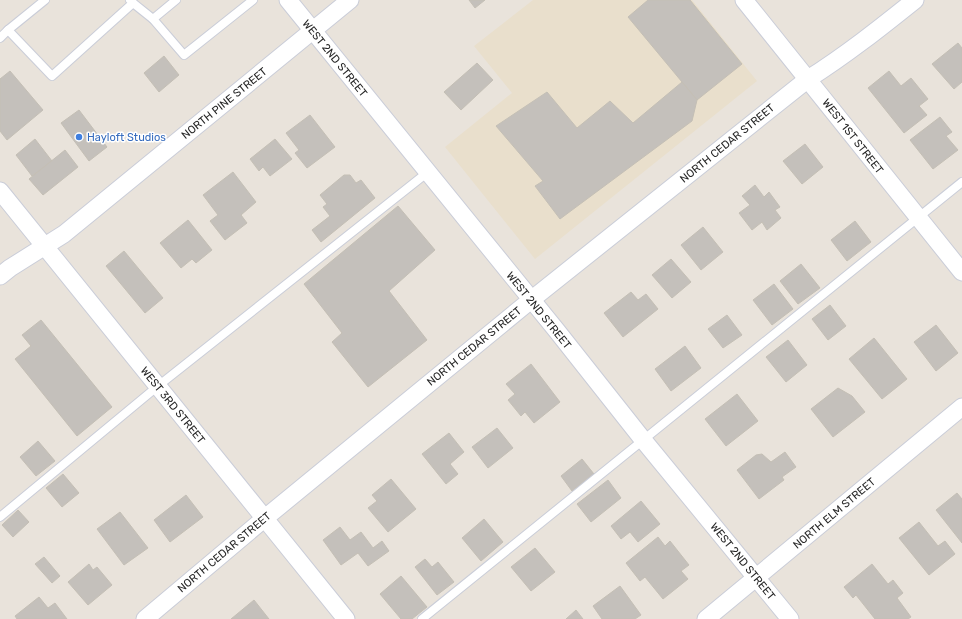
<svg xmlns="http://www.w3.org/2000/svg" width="962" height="619" viewBox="0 0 962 619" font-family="Rubik,sans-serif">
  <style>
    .education { fill: #e9dfcc }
    .building { fill: #c4c0bb; stroke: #c4bfb5 }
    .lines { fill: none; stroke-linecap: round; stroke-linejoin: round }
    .service-casing { stroke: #cacdd8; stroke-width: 10 }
    .minor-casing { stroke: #cacdd8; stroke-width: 19 }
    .service { stroke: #fff; stroke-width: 8 }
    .minor { stroke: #fff; stroke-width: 17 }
    .shop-dot { fill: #3f7fe0; stroke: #fff; stroke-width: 1.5 }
    .labels { text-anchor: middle; stroke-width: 3; stroke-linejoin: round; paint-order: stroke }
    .street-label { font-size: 11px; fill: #282828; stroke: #fff }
    .shop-label { font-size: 11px; fill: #366cbe; stroke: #fff; text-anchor: start }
  </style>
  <rect width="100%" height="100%" fill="#e9e3db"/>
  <!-- education -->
  <path class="education" d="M533 0H692L757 81 535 259 445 147 512 93 474 46Z"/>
  <!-- building -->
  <g class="building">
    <path d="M469 0H485L475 8Z"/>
    <path d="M648 0H690L742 64 697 100 628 17Z"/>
    <path d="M958 43 962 48V82L954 89 932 64Z"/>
    <path d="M164 56 179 75 159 92 144 73Z"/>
    <path d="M477 63 493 80 461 110 444 92Z"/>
    <path d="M10 71 43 110 7 140 0 131V79Z"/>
    <path d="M889 71 901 86 911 78 928 99 919 106 927 115 904 133 868 88Z"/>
    <path d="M682 82 697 100 692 121 560 219 535 186 543 181 496 126 547 92 577 128 610 101 633 123Z"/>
    <path d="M79 110 107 147 89 161 61 123Z"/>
    <path d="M310 115 335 147 307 168 295 153 299 150 286 133Z"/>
    <path d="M940 117 952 132 946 136 958 150 933 169 910 140Z"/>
    <path d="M35 139 52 161 32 176 16 155Z"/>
    <path d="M275 139 292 159 270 176 263 167 259 171 250 159Z"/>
    <path d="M805 144 823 167 802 184 783 161Z"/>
    <path d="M65 150 78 167 43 195 29 179Z"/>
    <path d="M233 172 256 202 241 215 247 223 225 240 210 221 218 215 203 195Z"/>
    <path d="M344 175H350L356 183 361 180 375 198 321 242 312 230 330 216 323 207 327 204 320 195Z"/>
    <path d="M755 185 764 197 769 192 780 207 775 210 781 218 767 230 762 222 752 230 739 213 750 205 742 196Z"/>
    <path d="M398 206 435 250 389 291 427 340 368 387 332 342 342 333 304 284Z"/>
    <path d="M188 220 212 250 196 263 192 259 181 268 160 243Z"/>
    <path d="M855 221 871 242 847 261 831 240Z"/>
    <path d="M703 227 723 252 701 270 681 245Z"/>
    <path d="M124 251 163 298 145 313 106 266Z"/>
    <path d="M671 259 691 282 672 298 652 275Z"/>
    <path d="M801 264 820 288 798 304 780 281Z"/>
    <path d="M774 284 793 309 772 325 753 300Z"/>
    <path d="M631 292 638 300 646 294 658 309 623 337 604 313Z"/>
    <path d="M830 305 846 326 828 340 812 319Z"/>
    <path d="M727 315 742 335 723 348 708 329Z"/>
    <path d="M41 320 112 407 77 436 15 359 31 346 22 335Z"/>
    <path d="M936 325 958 353 936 371 914 342Z"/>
    <path d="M874 338 907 379 882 399 849 359Z"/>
    <path d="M788 340 807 365 786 382 766 357Z"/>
    <path d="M685 346 701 368 671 391 655 369Z"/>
    <path d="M531 364 560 402 534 423 525 412 521 416 508 400 515 394 506 384Z"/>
    <path d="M838 388 852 396 865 412 833 437 811 409Z"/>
    <path d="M737 394 758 421 726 446 705 419Z"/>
    <path d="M497 428 513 448 488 468 472 447Z"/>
    <path d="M449 433 464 452 450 464 458 474 446 484 422 454Z"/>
    <path d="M38 441 55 461 36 476 20 457Z"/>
    <path d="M785 452 796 467 782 477 784 480 759 499 737 470 756 455 762 454 771 462Z"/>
    <path d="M582 459 594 474 572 491 561 476Z"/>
    <path d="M63 474 79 493 62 507 46 488Z"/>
    <path d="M391 479 416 509 388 532 368 508 377 501 372 495Z"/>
    <path d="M608 480 621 498 591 522 577 504Z"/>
    <path d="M957 493 962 499V543L936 510Z"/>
    <path d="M186 495 203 517 170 542 154 520Z"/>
    <path d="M641 501 660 524 638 542 630 532 621 539 611 526Z"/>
    <path d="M18 510 29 522 13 537 2 525Z"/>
    <path d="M120 512 148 548 124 565 97 529Z"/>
    <path d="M484 519 503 542 481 561 462 538Z"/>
    <path d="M919 522 938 546 945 541 955 554 929 575 899 538Z"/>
    <path d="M340 527 350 540 361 532 373 548 382 541 389 551 368 566 358 553 341 565 323 540Z"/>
    <path d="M658 537 665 546 670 541 689 565 681 571 688 579 663 599 645 577 640 581 626 563Z"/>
    <path d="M535 548 555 572 531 591 511 567Z"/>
    <path d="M44 557 60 576 52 583 35 564Z"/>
    <path d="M425 559 432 567 438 562 454 582 437 595 415 567Z"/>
    <path d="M89 564 93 570 97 567 112 585 88 605 68 582Z"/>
    <path d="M872 564 888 584 893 580 903 593 897 598 911 617 908 619H875L856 595 853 598 844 587Z"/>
    <path d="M401 576 427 607 412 619H401L380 594Z"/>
    <path d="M620 586 641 615 635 619H602L593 606Z"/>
    <path d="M39 597 48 608 55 603 67 619H17L15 616Z"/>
    <path d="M254 600 269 619H231Z"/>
    <path d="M576 610 583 619H566Z"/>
  </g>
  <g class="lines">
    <defs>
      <g id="service">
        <path d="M45 0 8 30 52 76 133 3 130 0"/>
        <path d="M176 0 153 19 184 55 253 0"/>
        <path d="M133 3 153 19"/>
        <path d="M0 38 8 30"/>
        <path d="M0 517 158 386 428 172"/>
        <path d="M422 619 962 182"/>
      </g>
      <g id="minor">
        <path d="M288 0 557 331 644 441 790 619"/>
        <path d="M744 0 962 272"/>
        <path d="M0 191 346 619"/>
        <path d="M0 276 10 268 64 234 350 0"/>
        <path d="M145 619 265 518 531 300 808 79C846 55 880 28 915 0"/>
        <path d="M706 619 962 407"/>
      </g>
    </defs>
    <!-- service casing -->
    <use href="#service" class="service-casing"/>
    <!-- minor casing -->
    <use href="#minor" class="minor-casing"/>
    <!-- service -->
    <use href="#service" class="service"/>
    <!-- minor -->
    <use href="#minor" class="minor"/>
  </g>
  <!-- markers -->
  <circle class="shop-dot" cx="79" cy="137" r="4"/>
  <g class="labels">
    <!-- street labels -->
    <g class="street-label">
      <text transform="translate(335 58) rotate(51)" y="4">WEST 2ND STREET</text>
      <text transform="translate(224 103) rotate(-39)" y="4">NORTH PINE STREET</text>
      <text transform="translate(853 136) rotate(52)" y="4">WEST 1ST STREET</text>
      <text transform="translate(727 143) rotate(-39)" y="4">NORTH CEDAR STREET</text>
      <text transform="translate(539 310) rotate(51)" y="4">WEST 2ND STREET</text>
      <text transform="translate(474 346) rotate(-39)" y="4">NORTH CEDAR STREET</text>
      <text transform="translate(173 405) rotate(51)" y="4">WEST 3RD STREET</text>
      <text transform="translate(834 513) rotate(-40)" y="4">NORTH ELM STREET</text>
      <text transform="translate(224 552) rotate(-40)" y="4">NORTH CEDAR STREET</text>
      <text transform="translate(743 561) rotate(51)" y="4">WEST 2ND STREET</text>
    </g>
    <!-- shop labels -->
    <g class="shop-label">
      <text x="87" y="141">Hayloft Studios</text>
    </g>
  </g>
</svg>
